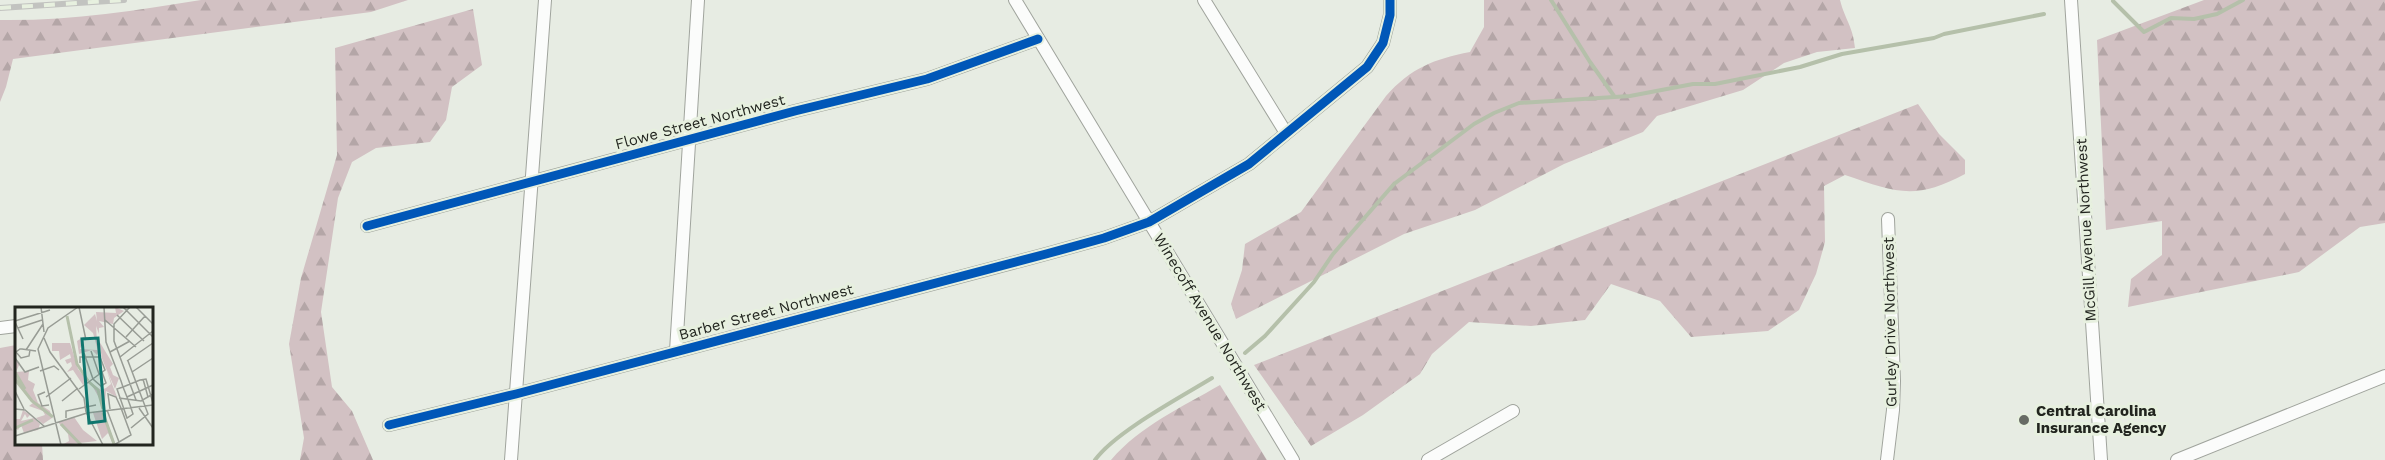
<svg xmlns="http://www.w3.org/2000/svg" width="2385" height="460" viewBox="0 0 2385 460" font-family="'Work Sans',sans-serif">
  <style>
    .forest { fill: url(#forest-firs) }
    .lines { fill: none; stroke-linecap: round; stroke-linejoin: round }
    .stream { stroke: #b5c0aa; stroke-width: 4 }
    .minor-casing { stroke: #a0a49d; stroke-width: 14 }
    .minor { stroke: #fbfcfb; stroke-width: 12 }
    .rail-casing { stroke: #c2c3c0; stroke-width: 6 }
    .rail { stroke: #e7f0df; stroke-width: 4; stroke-dasharray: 11; stroke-linecap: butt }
    .cycleway-casing { stroke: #e7f0df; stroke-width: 13 }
    .cycleway { stroke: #0057b8; stroke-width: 9 }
    .poi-dot { fill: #676b64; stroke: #e7f0df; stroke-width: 2 }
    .labels { text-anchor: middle; stroke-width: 6; stroke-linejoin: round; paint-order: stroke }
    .street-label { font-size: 15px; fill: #22251f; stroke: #e7f0df }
    .poi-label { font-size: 15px; font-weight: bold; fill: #22251f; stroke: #e7f0df; text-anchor: start }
    .inset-river { fill: none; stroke: #b5c0aa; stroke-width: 3 }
    .inset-road { fill: none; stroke: #989c95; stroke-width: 1.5 }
    .view { fill: #0f766e; fill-opacity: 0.15; stroke: #0f766e; stroke-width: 3 }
    .inset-edge { fill: none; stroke: #22251f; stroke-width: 3 }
  </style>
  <defs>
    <pattern id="forest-firs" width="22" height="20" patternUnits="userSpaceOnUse" patternTransform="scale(1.5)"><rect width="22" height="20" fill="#d2c1c3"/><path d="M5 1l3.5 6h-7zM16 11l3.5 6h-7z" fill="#b4a6a7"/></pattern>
  </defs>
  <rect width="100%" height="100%" fill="#e7ece3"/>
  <!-- forest -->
  <g class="forest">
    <path d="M201 0H408L371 12 13 59 6 87 0 102V20C68 21 134 11 201 0Z"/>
    <path d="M1484 0H1840C1845 20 1853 26 1855 48L1817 52 1784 63 1743 90 1657 116 1643 132 1564 164 1475 210 1404 234 1236 319 1231 304 1242 270 1245 244 1301 212 1386 96C1411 68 1434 59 1470 52L1484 27Z"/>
    <path d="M2204 0H2385V223L2360 227 2299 272 2128 307 2131 279 2162 255V221L2106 230 2097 40Z"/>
    <path d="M473 9 482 65 452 87 446 120 430 142 376 148 352 162 338 198 321 312 332 387 352 411 373 460H300L304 438 289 344 301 278 337 155 335 48Z"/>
    <path d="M1918 104 1939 134 1965 160V174C1915 201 1895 192 1845 175L1824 186 1825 242 1816 274 1799 310 1768 331 1691 337 1660 301 1611 284 1585 320 1531 326 1469 322 1432 354 1420 374 1363 415 1311 446 1254 365Z"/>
    <path d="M16 345V444H42L43 460H0V348Z"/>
    <path d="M1220 385 1267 460H1111C1140 426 1182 407 1220 385Z"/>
  </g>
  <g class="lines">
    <!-- stream -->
    <g class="stream">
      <path d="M1551 0 1590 62 1614 96"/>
      <path d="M2113 1 2144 32 2171 18 2194 19 2217 14 2243 0"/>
      <path d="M1245 353 1265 336 1314 282 1333 254 1394 184 1474 124 1494 113 1519 103 1630 96 1693 84H1715L1800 67 1842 54 1934 38 1944 34 2044 14"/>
      <path d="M1095 460C1115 432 1181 397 1212 378"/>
    </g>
    <defs>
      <g id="minor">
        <path d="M1015 0 1293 460"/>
        <path d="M1204 0 1286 133"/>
        <path d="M2071 0 2101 460"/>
        <path d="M367 226 795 111 927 79 1038 39"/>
        <path d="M0 328 16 326"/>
        <path d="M676 351 698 0"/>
        <path d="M389 425 516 394 1046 254 1104 238 1149 222 1249 164 1367 67 1383 43 1390 15V0"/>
        <path d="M511 460 545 0"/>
        <path d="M1428 460 1513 411"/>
        <path d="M1887 460 1893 410 1894 381 1888 219"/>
        <path d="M2177 460 2385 376"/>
      </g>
    </defs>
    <!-- minor casing -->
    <use href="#minor" class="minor-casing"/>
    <!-- minor -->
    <use href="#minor" class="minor"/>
    <defs>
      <path id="rail" d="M0 8 124 0"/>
    </defs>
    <!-- rail casing -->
    <use href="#rail" class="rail-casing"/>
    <!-- rail -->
    <use href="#rail" class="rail"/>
    <defs>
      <g id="cycleway">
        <path d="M367 226 795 111 927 79 1038 39"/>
        <path d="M389 425 516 394 1046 254 1104 238 1149 222 1249 164 1367 67 1383 43 1390 15V0"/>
      </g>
    </defs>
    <!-- cycleway casing -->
    <use href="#cycleway" class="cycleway-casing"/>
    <!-- cycleway -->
    <use href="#cycleway" class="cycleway"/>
  </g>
  <!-- markers -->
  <circle class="poi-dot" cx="2024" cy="420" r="6"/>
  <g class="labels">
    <!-- street labels -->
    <g class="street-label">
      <text transform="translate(700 122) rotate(-15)" y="5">Flowe Street Northwest</text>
      <text transform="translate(2086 230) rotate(-93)" y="5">McGill Avenue Northwest</text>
      <text transform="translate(766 312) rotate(-15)" y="5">Barber Street Northwest</text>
      <text transform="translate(1210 322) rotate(59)" y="5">Winecoff Avenue Northwest</text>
      <text transform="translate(1890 322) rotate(-91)" y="5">Gurley Drive Northwest</text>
    </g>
    <!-- poi labels -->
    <g class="poi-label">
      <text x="2036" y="416">Central Carolina<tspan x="2036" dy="17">Insurance Agency</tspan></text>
    </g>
  </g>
  <!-- overview -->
  <g transform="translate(15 307)">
    <rect width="138" height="138" fill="#e7ece3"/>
    <path d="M100 0 109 4 99 11 98 17 84 14 89 20 84 21V27L81 19 82 35 87 51 84 34 98 57 95 60 98 68 104 71 100 82 91 61 102 90 91 84 90 95 87 96 75 75 86 83 91 81 96 77 92 64 84 44 82 48 77 43 64 47 62 34 70 29 65 42 82 43 83 44 78 26 69 18 80 7 82 14 81 5 101 6ZM37 36H55L63 62 73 75 68 78 58 63 52 65 57 59 56 55 52 57 50 53 56 51 55 47 45 53 44 44H37ZM0 52 5 56 1 65 14 64 13 73 20 77 18 83 23 96 35 104 37 111 28 117 21 111 30 108 28 104 14 99 18 96 0 75ZM8 103 15 108 12 111 10 107 6 114 19 111 25 117 23 123 9 126 6 118 3 123 0 121V112H5ZM88 104 100 136 98 137 93 126 87 132 80 112 78 106ZM59 110 68 123 82 134 47 138 54 134 53 127 43 115Z" fill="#d2c1c3"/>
    <path class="inset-river" d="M52 9 62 57 73 74M0 65 10 82M0 72 17 94 38 110M74 75 83 83 88 102M88 106 99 137M46 117 66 138M0 121 18 113"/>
    <path class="inset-road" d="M26 0 29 25M64 0 71 33M89 0 91 35 106 74 108 80 112 90 115 98 118 107 112 111 102 82 108 80 125 73 131 72 138 96M108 0 138 30M115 0 99 17V34L121 93M121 0 138 17M102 8 129 34M90 13 121 40M0 14 35 3M0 15 8 32M3 21 27 13M111 30 130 9M29 31 35 45 69 91 71 105 88 138M11 43 28 17M15 43 14 49 6 51 1 45 5 42H7L21 44M76 44 84 67M95 45 115 34M69 46 78 72 86 79 91 76 87 65M105 50 138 24M0 51 10 65 24 60M112 54 138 36M113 54 133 107 116 121M25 64 39 59 44 63M117 65 138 51M128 72 133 90M64 82 90 63 85 50H65V56M0 84 9 102M30 85 23 88 27 99 34 98M31 90 56 71M112 90 138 78M104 91 126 94 138 87M47 94 63 81M124 101 138 121M0 102 10 103 30 120M95 102 93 87 101 90 106 101M92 103 104 135M72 106 138 98M51 111V104L81 98M0 129 72 106M46 138 23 42 33 21 63 0M99 138 116 128 106 101"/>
    <path class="view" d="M83 31 90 114 74 116 67 32Z"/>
    <rect width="138" height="138" class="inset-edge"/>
  </g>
</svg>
